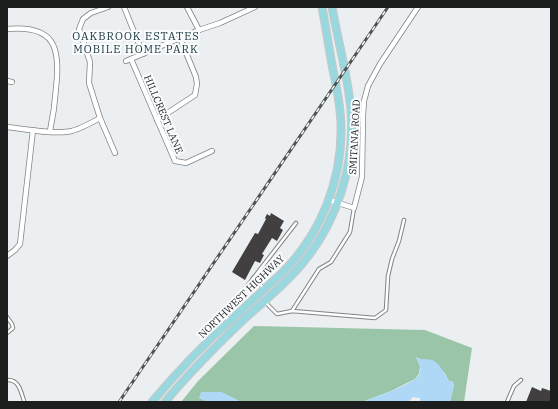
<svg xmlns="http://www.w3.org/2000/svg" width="558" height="409" viewBox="0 0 558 409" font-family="'IBM Plex Serif',serif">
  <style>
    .forest { fill: #9bc5a8 }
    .water { fill: #aed8f6 }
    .building { fill: #423f40 }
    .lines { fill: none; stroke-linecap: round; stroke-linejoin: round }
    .lane-casing { stroke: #818385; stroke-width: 4.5 }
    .street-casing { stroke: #818385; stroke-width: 6 }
    .primary-casing { stroke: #c9c9c9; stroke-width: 9 }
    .lane { stroke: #fff; stroke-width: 2.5 }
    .street { stroke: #fff; stroke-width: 4.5 }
    .primary { stroke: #9ad8df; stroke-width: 7 }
    .rail-casing { stroke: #515253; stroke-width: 3 }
    .rail { stroke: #fafcfe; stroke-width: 1.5; stroke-dasharray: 4.5; stroke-linecap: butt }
    .labels { text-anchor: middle; stroke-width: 4; stroke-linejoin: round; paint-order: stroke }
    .street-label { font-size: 10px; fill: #1c1d1d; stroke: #fafcfe }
    .neighbourhood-label { font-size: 11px; letter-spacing: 1px; fill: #14333c; stroke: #fafcfe }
  </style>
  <rect width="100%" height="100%" fill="#eceff1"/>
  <!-- forest -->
  <path class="forest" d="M254 326 425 330 472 348 464 402H450L454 385 452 381H449L444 372 429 360H422L416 357 420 366 419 374 415 379 391 391 362 402H241L221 392 199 398 209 402H181L198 381Z"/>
  <!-- water -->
  <g class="water">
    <path d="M416 357C423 361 426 358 432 360 440 363 444 374 449 381H452L454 385 450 402H420V398L413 397 408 402H362C373 398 414 384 419 375 422 368 419 362 416 357Z"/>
    <path d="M201 392H221L241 402H209L199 398Z"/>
  </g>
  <!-- building -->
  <g class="building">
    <path d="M271 213 284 221 280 228 283 230 277 241 272 238 262 254 264 255 260 263 255 261 245 280 232 272 255 233 258 234 266 219 265 218 267 214 270 216Z"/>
    <path d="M532 387 541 391 542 388 551 391V402H526Z"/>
  </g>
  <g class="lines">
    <defs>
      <g id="lane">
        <path d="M253 278 264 288"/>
        <path d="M265 302 277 314 292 311 375 318 386 310 388 276 392 259 399 241 404 220"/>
        <path d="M292 311 319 269 331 262 350 232 354 208"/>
        <path d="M7 317 12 324 13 328 7 333"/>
        <path d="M228 321 226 315 231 307 296 223"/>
        <path d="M7 380C19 379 21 392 24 401"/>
        <path d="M507 402 514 386 521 380"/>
      </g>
      <g id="street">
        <path d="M108 7 91 13 83 19 79 29 90 62 89 83 100 118 115 153"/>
        <path d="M124 7 143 54"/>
        <path d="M187 7 199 30"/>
        <path d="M7 29C54 25 61 46 56 88 55 103 53 117 50 131"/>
        <path d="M131 59 175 161 186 163 212 151"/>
        <path d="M126 61 199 30 220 23 255 7"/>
        <path d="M7 81 12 82"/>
        <path d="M157 120 195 95 197 84 196 77 180 38"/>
        <path d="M7 127C24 129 56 135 72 131 82 128 91 123 100 118"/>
        <path d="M329 200 354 208 362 177 363 115 364 101 368 86 380 64 418 7"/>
        <path d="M7 256 15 250 20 244 33 130"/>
      </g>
      <g id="primary">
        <path d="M152 402C177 372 205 343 234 317 250 302 267 287 283 272 321 233 342 181 341 127 341 107 337 89 333 70 329 49 326 28 322 7"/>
        <path d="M165 402C188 374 214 348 240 323 260 304 283 287 301 265 337 223 355 166 351 111 348 76 338 42 332 7"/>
      </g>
    </defs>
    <!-- lane casing -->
    <use href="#lane" class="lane-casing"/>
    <!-- street casing -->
    <use href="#street" class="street-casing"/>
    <!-- primary casing -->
    <use href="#primary" class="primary-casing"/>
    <!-- lane -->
    <use href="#lane" class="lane"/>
    <!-- street -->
    <use href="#street" class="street"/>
    <!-- primary -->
    <use href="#primary" class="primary"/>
    <defs>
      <path id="rail" d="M119 402 388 7"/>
    </defs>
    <!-- rail casing -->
    <use href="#rail" class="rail-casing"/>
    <!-- rail -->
    <use href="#rail" class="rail"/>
  </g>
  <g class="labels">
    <!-- street labels -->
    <g class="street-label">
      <text transform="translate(164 114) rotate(67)" y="4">HILLCREST LANE</text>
      <text transform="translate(354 137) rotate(-87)" y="4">SMITANA ROAD</text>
      <text transform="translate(241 296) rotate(-44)" y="4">NORTHWEST HIGHWAY</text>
    </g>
    <!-- neighbourhood labels -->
    <g class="neighbourhood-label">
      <text x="136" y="40">OAKBROOK ESTATES<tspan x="136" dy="13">MOBILE HOME PARK</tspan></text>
    </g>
  </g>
  <!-- border -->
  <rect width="558" height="409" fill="none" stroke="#1c1d1d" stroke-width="16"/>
</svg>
